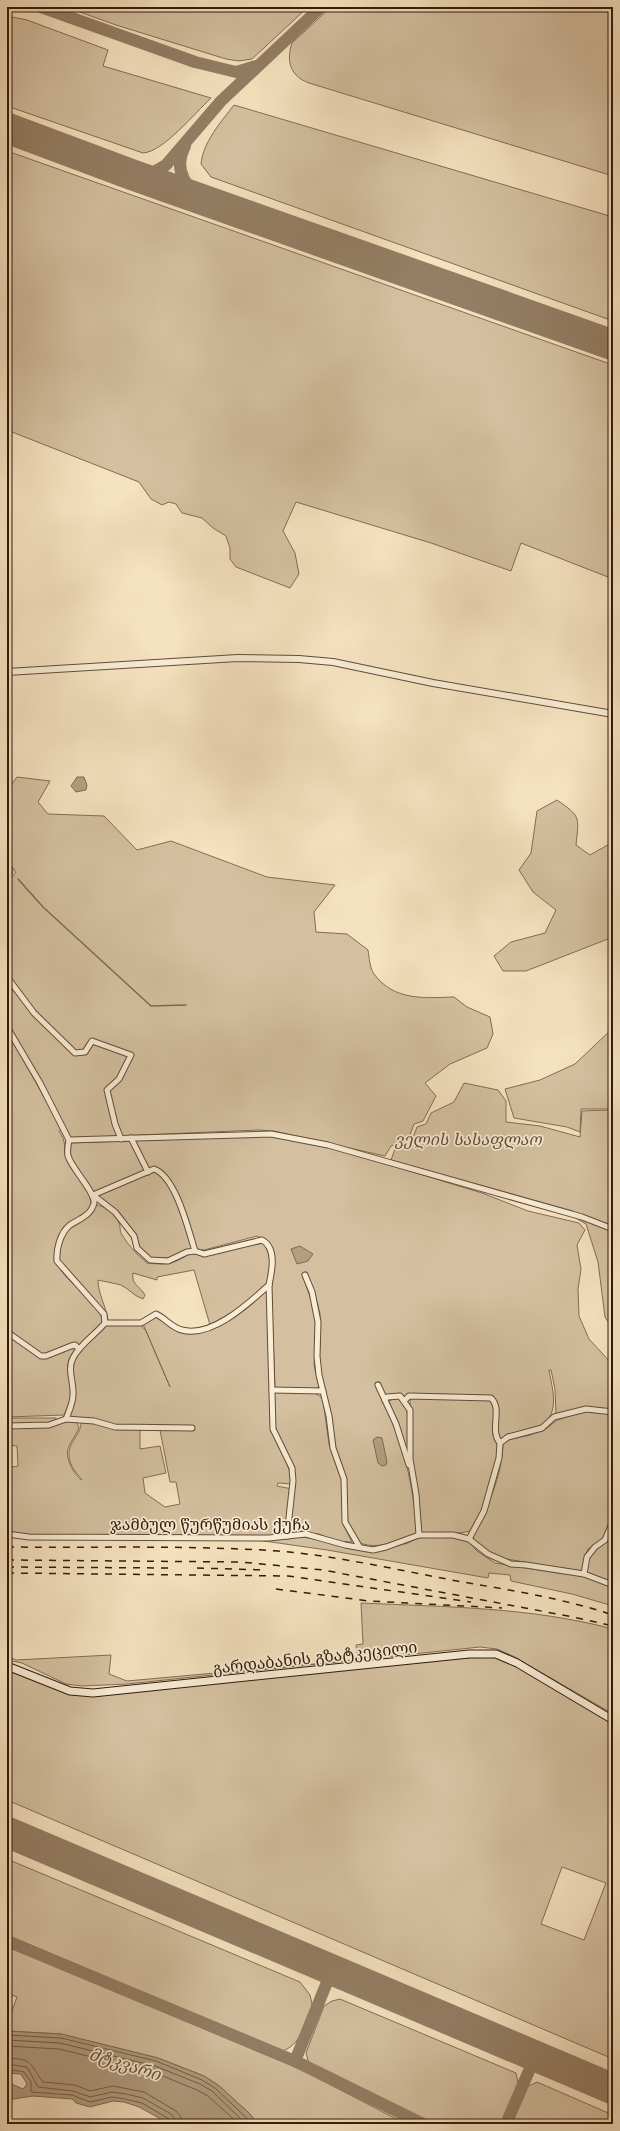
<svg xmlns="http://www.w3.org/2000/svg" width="620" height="2131" viewBox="0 0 620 2131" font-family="'Old Standard TT','Noto Serif Georgian',serif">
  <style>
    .green { fill: #d4c0a0; stroke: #836c56; fill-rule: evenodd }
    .water { fill: #b39e82; stroke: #7f6952 }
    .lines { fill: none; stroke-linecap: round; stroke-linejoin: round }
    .shore { stroke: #725c46; stroke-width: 1 }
    .stream { stroke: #7f6952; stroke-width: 1.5 }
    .taxiway { stroke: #947e65; stroke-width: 12 }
    .runway { stroke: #947e65; stroke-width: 31 }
    .minor-casing { stroke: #634b38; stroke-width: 7 }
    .tertiary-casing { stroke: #634b38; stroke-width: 8 }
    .secondary-casing { stroke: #32190b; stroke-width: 9 }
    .minor { stroke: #f8ecd5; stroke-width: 5 }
    .tertiary { stroke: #f8ecd5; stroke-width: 6 }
    .secondary { stroke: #f8ecd5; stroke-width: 7 }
    .rail { stroke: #32190b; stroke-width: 1.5; stroke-dasharray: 7 7; stroke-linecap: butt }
    .labels { text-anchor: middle; stroke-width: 3.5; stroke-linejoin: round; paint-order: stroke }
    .park-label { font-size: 16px; font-style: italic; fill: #634b38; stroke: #f8ecd5 }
    .street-label { font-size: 16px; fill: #32190b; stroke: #f8ecd5 }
    .water-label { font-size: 17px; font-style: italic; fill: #664e3b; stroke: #f8ecd5 }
  </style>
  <rect width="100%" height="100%" fill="#f5e2bf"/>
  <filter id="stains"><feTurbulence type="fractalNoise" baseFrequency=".005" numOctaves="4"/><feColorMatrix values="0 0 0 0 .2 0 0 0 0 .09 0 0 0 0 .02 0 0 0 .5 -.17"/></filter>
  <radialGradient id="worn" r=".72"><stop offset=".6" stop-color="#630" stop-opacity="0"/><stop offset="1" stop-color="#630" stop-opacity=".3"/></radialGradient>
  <!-- green -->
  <g class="green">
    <path d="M66 7H308L252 59 239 61 226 59 116 25Z"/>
    <path d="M331 7H613V176L309 83C290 76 286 61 292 43Z"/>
    <path d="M7 16 27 20 108 50 103 66 211 98C195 113 163 152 143 153L7 106Z"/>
    <path d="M234 105 613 217V321L211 177 201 164C203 142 221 122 234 105Z"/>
    <path d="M7 151 613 365V579L521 543 511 571 431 543 296 502 283 531 295 553 299 574 290 588 236 567 230 559V548L226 536 213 528 202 518 182 513 176 504 169 502 162 505 151 499 139 482 7 430V380L10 381 7 379Z"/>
    <path d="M17 777 50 781 38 802 48 814 104 816 137 850 171 841 267 877 335 885 314 912 316 932 347 934 368 950C369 957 370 969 374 974 394 1001 424 998 454 997L467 1007 490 1017 493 1034 487 1048 450 1064 425 1083 436 1096 423 1121 414 1124 408 1140 391 1146 385 1156 274 1131 258 1130 70 1138 7 1022V884L16 872 7 860V790Z"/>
    <path d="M557 800C581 817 579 816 576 845L590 855 613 842V937L526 971H503L494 956 511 942 545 933 556 910 533 892 519 870 531 853 537 811Z"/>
    <path d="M613 1028V1109H581L580 1132 567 1127 514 1118 505 1089 540 1080 575 1064Z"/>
    <path d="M7 1030 62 1130 59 1131C68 1143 62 1148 67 1160 74 1177 92 1188 91 1207 88 1210 86 1213 83 1216 76 1221 68 1222 63 1229 34 1274 91 1285 103 1321L101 1326 74 1354 72 1396 64 1415 7 1417Z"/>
    <path d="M464 1083 498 1090 506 1101V1122L540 1126 580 1137 582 1111 609 1110V1142L613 1143V1329L605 1317 598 1262 586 1224 572 1216 573 1211 391 1160 395 1149 410 1145 417 1127 426 1124 431 1113 454 1102Z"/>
    <path d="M271 1136 337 1149 482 1193 528 1211 579 1223 585 1230 577 1245 581 1269 578 1289 579 1316 589 1339 613 1365V1410L590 1408 556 1415 555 1389 551 1370H549C550 1377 552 1384 553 1392 558 1431 529 1429 500 1439L498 1438 496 1400 405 1397 399 1393 385 1397 378 1382 375 1383C379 1394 385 1403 390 1414 406 1453 414 1492 417 1534 398 1541 380 1550 360 1543L348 1523 347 1502 320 1373C318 1354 322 1333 320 1314 317 1299 312 1286 306 1273L302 1274 314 1308 316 1328 314 1365 319 1387 315 1389 275 1388 271 1284 272 1248 269 1242 257 1236 204 1250 192 1249 169 1258H150L141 1250 136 1235 118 1211 97 1198 76 1169 70 1155V1143Z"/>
    <path d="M95 1205C104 1205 117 1214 119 1223 121 1227 119 1230 122 1235 129 1246 137 1255 147 1263 156 1264 166 1265 174 1262 188 1257 187 1250 204 1255L263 1243C271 1252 274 1273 268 1284 258 1300 226 1316 210 1325L194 1270 157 1277V1280L133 1273C131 1285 140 1286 145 1295L143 1299C134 1296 129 1289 121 1285 114 1283 106 1282 98 1280 98 1294 106 1306 108 1320H106L59 1261C56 1235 77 1220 95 1205Z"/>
    <path d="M265 1290H268L271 1424 292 1477V1484L278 1483 277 1486 292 1489C290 1505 293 1531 273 1536L17 1535 11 1533 7 1527V1485L11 1484V1467L18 1466 17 1446 9 1445 10 1428 50 1426 65 1421H76L79 1427C77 1434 73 1438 70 1444 63 1456 72 1471 81 1480L82 1479C73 1471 65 1457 71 1445 75 1436 81 1432 81 1422H94L114 1429H140V1449L160 1446 166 1473 143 1478 145 1493 165 1507 180 1504 176 1482H170L160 1430 193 1429V1427L115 1426 94 1420 70 1418C72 1406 76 1394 74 1383 73 1374 70 1367 74 1358 79 1346 96 1334 106 1325L140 1324 146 1331 170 1387 143 1324 155 1316C166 1319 173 1330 181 1332 210 1338 245 1308 265 1290Z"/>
    <path d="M273 1392C287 1392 315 1386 323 1400L329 1444 342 1479 343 1524 352 1542 336 1541 319 1534 290 1531 294 1471 275 1426Z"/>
    <path d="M397 1397C414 1407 408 1441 408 1458L389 1401Z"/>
    <path d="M410 1398 489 1400 494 1404 493 1435 499 1445 497 1459 482 1509 470 1531C457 1535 436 1532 421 1533L412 1465Z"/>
    <path d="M585 1411 613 1414V1514L602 1540 588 1549 582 1572 501 1558 493 1555 471 1538C487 1510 502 1476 503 1444L507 1440 530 1435 546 1429 557 1420Z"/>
    <path d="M13 1418H56L57 1420 52 1423 7 1424 8 1420Z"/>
    <path d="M613 1525V1584L586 1573 587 1561 594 1549 606 1542Z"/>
    <path d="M450 1536 469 1542 477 1551 495 1563 558 1573C577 1571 596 1581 613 1588V1606L572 1594 511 1581 510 1575 489 1573 488 1578 327 1550 250 1539 303 1537 359 1548 371 1552 408 1543 420 1537Z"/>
    <path d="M361 1603C446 1607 530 1607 613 1629V1714L513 1656 497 1649 480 1647 127 1684 82 1686 66 1684 22 1663 7 1660V1656L16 1660 111 1655 109 1674 127 1681 358 1660 356 1645 363 1644Z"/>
    <path d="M478 1657H495L512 1664 613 1723V2059L7 1800V1669L78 1694ZM562 1867 606 1883 584 1940 541 1924Z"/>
    <path d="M7 1859 300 1982 310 1995 312 2004C309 2020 299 2047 282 2051L7 1935Z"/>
    <path d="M7 1946 302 2070 406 2124H258L249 2113 218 2085 204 2076 158 2058 61 2034 7 2031V2018L9 2019 17 1997 7 1993Z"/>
    <path d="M340 1999 516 2073 518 2083 501 2124H431L309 2064 306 2053 324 2006 332 2001Z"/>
    <path d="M537 2082 613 2115V2124H511L527 2087Z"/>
  </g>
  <!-- water -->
  <g class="water">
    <path d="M77 777H84L87 785 86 790 76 792 71 786Z"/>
    <path d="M300 1246 313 1254 308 1261 297 1264 291 1249Z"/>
    <path d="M377 1437 382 1438 387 1462 386 1465 382 1466 378 1463 373 1440Z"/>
    <path d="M7 2031 61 2034 158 2058 204 2076 218 2085 249 2113 258 2124H170L139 2107 124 2102 113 2101 90 2107 76 2103 72 2099 33 2096 7 2100V2082L23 2089 27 2084 21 2074 7 2073Z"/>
  </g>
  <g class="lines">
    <!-- shore -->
    <g class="shore">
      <path d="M7 2035 61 2038 156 2061 202 2080 215 2088 253 2124"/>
      <path d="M7 2040 60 2043 155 2066 200 2084 212 2091 246 2124"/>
      <path d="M7 2046 59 2049 153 2072 197 2090 208 2096 239 2124"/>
      <path d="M7 2058C33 2059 29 2063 43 2082L75 2085 90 2091 113 2086 144 2092 176 2111 181 2117 182 2124"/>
      <path d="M7 2064 27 2067 38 2087 73 2091 90 2097 112 2092 126 2094 143 2098 171 2114 175 2119 176 2124"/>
      <path d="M7 2069 24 2072 31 2082V2092L72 2095 90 2102 112 2097 125 2099 142 2103 169 2119 171 2124"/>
    </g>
    <!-- stream -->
    <path class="stream" d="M18 879 43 907 151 1006 186 1005"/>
    <!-- taxiway -->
    <g class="taxiway">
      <path d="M41 7 195 62 236 72 256 66"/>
      <path d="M185 146C172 171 187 189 207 202"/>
      <path d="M130 174 154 172 166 165 221 101 321 7"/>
      <path d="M7 1941 295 2061 423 2124"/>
      <path d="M295 2061 332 1970"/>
      <path d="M506 2124 535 2057"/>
    </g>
    <!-- runway -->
    <g class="runway">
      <path d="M7 128 130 174 613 345"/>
      <path d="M7 1832 613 2089"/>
    </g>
    <defs>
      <g id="minor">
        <path d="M7 865 10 871 7 880"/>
        <path d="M7 977 34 1013 75 1053 85 1052 92 1041 131 1055 119 1079 107 1090 115 1124 121 1139"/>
        <path d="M7 1027 40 1083 69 1140 271 1134 328 1145 582 1217 613 1229"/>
        <path d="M131 1138 148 1172"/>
        <path d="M69 1140C68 1145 67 1151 68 1156 72 1169 96 1193 94 1203 91 1216 79 1219 70 1225 60 1233 56 1250 57 1261L104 1314 105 1323"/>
        <path d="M195 1251C188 1229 176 1177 154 1169L93 1195 115 1212 134 1236 137 1248 150 1260 168 1261 187 1252 195 1251 204 1254 262 1240C277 1248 272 1271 269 1285L273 1429 292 1468 293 1481 287 1536"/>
        <path d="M305 1275 312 1292 318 1322 317 1356 319 1375 329 1416 333 1448 344 1479 345 1522 359 1546"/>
        <path d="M7 1332 41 1356H46L71 1346 75 1345 79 1349"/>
        <path d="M378 1385 396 1424 409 1465"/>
        <path d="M272 1390 323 1391"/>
        <path d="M385 1400 387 1397 400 1396 410 1410V1459L416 1494 419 1535"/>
        <path d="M405 1400 409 1396 491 1398C503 1409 489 1430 500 1443"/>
        <path d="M66 1419C69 1411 73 1403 73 1395 74 1383 67 1369 73 1358 80 1344 95 1335 105 1323H141L156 1314C165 1318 172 1328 182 1330 212 1338 249 1303 269 1285"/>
        <path d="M7 1426 49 1425 66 1419 94 1421 115 1427 192 1428"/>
        <path d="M7 1534 29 1537 269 1538 306 1534 345 1545 373 1550 386 1547 419 1535H453L469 1539 488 1554 511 1564 526 1565 584 1574 613 1585"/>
        <path d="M469 1539 484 1511 499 1458 500 1443 508 1437 542 1428 554 1417 586 1409 613 1412"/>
        <path d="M584 1574 587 1557 595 1547 605 1540 613 1521"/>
      </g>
      <path id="tertiary" d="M7 672 238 658 299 659 333 662 433 683 613 714"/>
      <path id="secondary" d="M7 1666 70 1691 93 1693 469 1654H496L517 1663 613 1720"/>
    </defs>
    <!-- minor casing -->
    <use href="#minor" class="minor-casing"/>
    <!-- tertiary casing -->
    <use href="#tertiary" class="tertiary-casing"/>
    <!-- secondary casing -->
    <use href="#secondary" class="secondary-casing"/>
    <!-- minor -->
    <use href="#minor" class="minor"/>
    <!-- tertiary -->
    <use href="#tertiary" class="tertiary"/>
    <!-- secondary -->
    <use href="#secondary" class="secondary"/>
    <!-- rail -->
    <g class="rail">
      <path d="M7 1547C97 1548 188 1545 278 1551 338 1556 398 1570 457 1581 509 1590 562 1598 613 1615"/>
      <path d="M7 1560 241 1562 323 1570 573 1617 613 1626"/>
      <path d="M7 1567 173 1568"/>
      <path d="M197 1568 267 1570"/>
      <path d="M7 1573 288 1576 471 1602"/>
      <path d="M276 1589 369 1601 502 1608"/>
    </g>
  </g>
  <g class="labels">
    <!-- park labels -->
    <g class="park-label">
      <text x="468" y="1145">ველის სასაფლაო</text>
    </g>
    <!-- street labels -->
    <g class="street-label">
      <text x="210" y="1530">ჯამბულ წურწუმიას ქუჩა</text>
      <text transform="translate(315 1657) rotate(-6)" y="6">გარდაბანის გზატკეცილი</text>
    </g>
    <!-- water labels -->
    <g class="water-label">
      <text transform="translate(125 2064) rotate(17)" y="6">მტკვარი</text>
    </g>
  </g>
  <!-- margin -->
  <rect width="620" height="2131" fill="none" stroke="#f5e2bf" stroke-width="24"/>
  <rect x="8" y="8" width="604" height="2115" fill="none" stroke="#32190b" stroke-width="2"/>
  <rect x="12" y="12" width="596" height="2107" fill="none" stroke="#32190b"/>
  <rect width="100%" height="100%" filter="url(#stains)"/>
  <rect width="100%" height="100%" fill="url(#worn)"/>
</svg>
